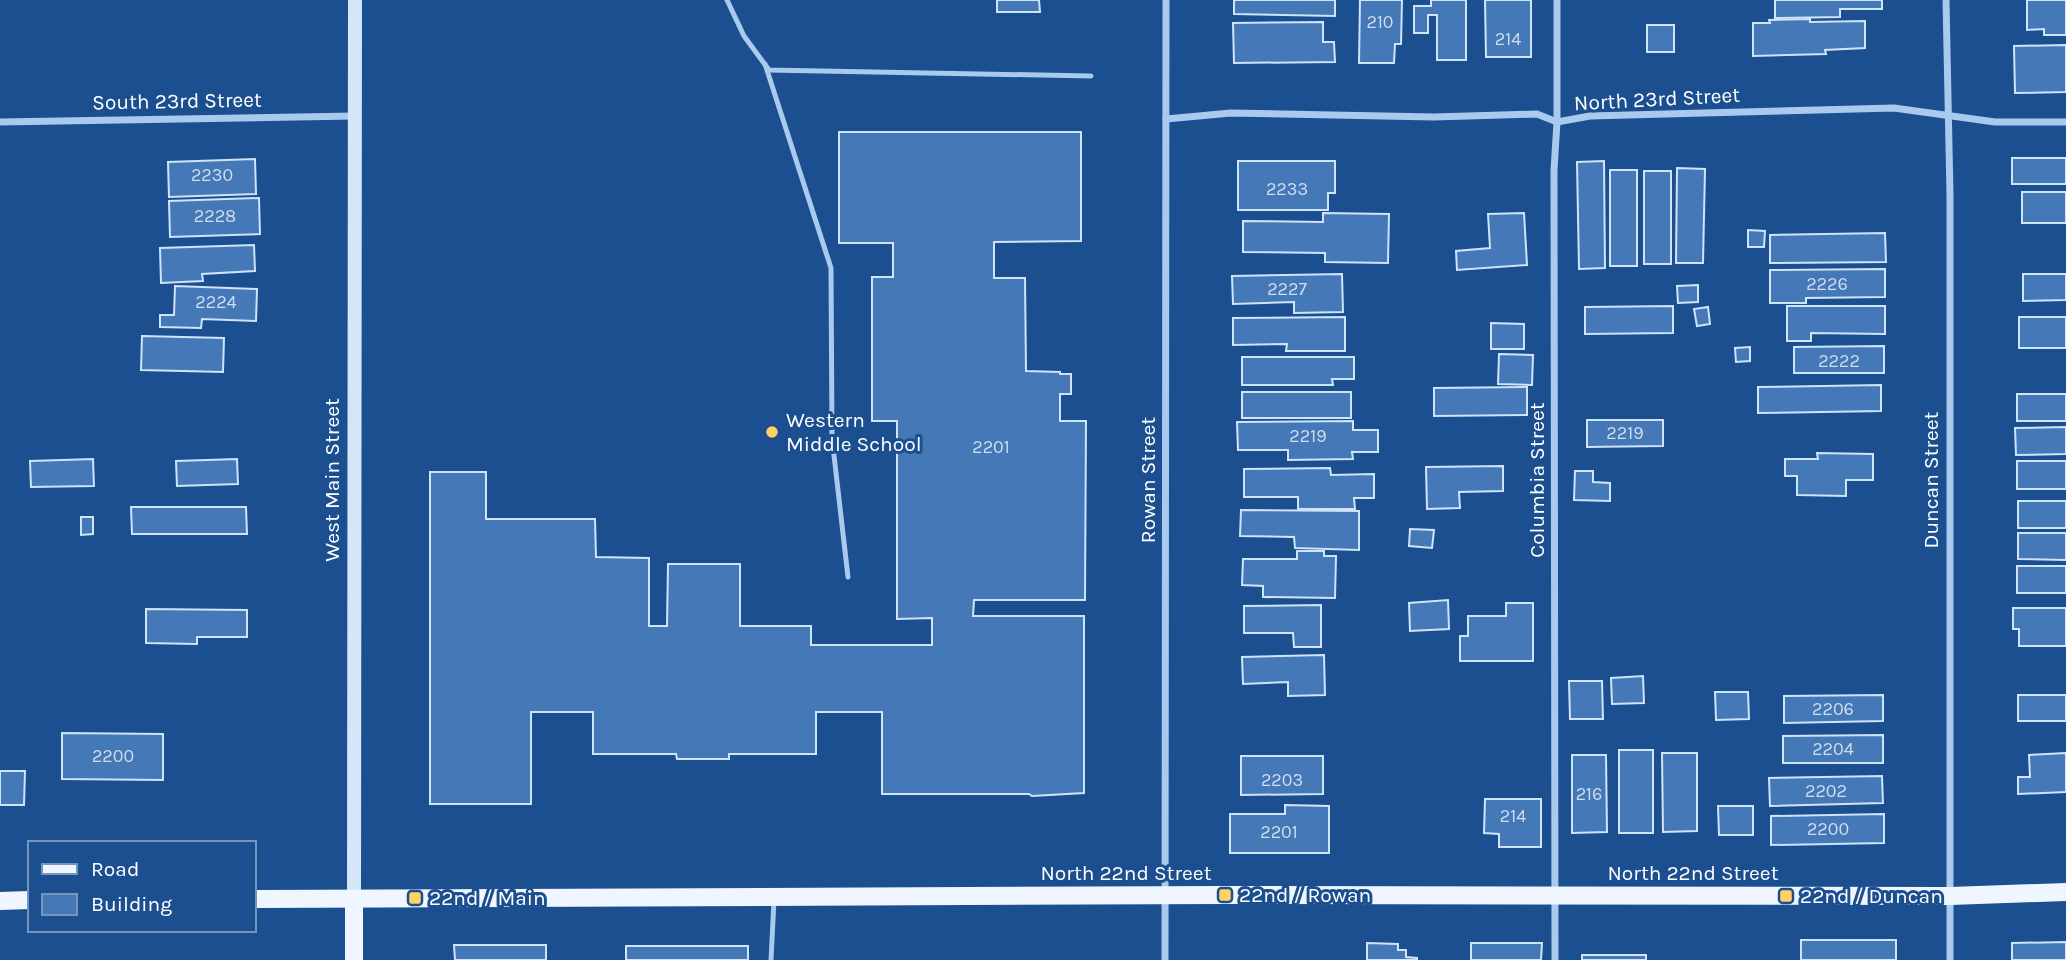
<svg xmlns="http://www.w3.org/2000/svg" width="2066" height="960" viewBox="0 0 2066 960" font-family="Karla,sans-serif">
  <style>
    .building { fill: #4478b7; stroke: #cfe3fa; stroke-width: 2 }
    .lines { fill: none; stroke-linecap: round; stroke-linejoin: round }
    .lane { stroke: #a9c9ee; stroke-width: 5 }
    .street { stroke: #a9c9ee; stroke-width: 7 }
    .secondary { stroke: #d6e6fa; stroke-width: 14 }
    .primary { stroke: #f0f6ff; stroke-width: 18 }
    .poi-dot { fill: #ffd166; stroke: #1b4f8f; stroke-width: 2.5 }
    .labels { text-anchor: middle; stroke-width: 6; stroke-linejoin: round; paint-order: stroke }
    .number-label { font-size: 18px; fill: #d0dded }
    .street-label { font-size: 21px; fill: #fff; stroke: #1b4f8f }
    .poi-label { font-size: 21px; fill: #fff; stroke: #1b4f8f; text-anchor: start }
  </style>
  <rect width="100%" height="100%" fill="#1b4f8f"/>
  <!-- building -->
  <g class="building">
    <path d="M997 0H1039L1040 12H997Z"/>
    <path d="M1234 0H1335V16L1234 14Z"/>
    <path d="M1360 0H1402L1401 44H1395L1394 63H1359Z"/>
    <path d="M1431 0H1466V60H1437V15H1428V33H1414V6H1431Z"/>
    <path d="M1485 0H1531V57H1486Z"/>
    <path d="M1775 0H1882V9H1840V17L1775 18Z"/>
    <path d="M2027 0H2066V35H2044V29L2027 30Z"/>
    <path d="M1810 19V22L1865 21V48L1825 50 1826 54 1753 56V23H1770L1769 20Z"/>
    <path d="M1323 22V42H1334L1335 62 1234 63 1233 23Z"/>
    <rect x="1647" y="25" width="27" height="27"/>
    <path d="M2066 45V92L2015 93 2014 46Z"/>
    <path d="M839 132H1081V241L994 242V278H1025L1026 371 1060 372V374H1071V394H1060V421H1086L1085 600H974L973 616H1084V793L1032 796 1029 794H882V712H816V754H729V759H677L676 754H593V712H531V804H430V472H486V519H595L596 557 649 558V626H667L668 564H740V626H811V645H932V618L897 619V421H872V277H893V243H839Z"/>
    <rect x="2012" y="158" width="54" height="26"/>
    <path d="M255 159 256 194 169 197 168 162Z"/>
    <path d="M1238 161H1335V193H1328V210H1238Z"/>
    <path d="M1604 161 1605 268 1579 269 1577 162Z"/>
    <path d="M1677 168 1705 169 1703 263H1676Z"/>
    <rect x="1610" y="170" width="27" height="96"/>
    <rect x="1644" y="171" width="27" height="93"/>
    <rect x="2022" y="192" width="44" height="31"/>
    <path d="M259 198 260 234 170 237 169 201Z"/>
    <path d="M1323 213 1389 214 1388 263 1325 262V253L1243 252V221L1323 222Z"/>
    <path d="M1524 213 1527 265 1457 270 1456 251 1490 248 1488 214Z"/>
    <path d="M1748 230 1765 231 1764 247H1748Z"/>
    <path d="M1885 233 1886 262 1770 263V235Z"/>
    <path d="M254 245 255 271 202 274 203 281 161 283 160 248Z"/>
    <path d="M1885 269V297L1806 298V303H1770V270Z"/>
    <path d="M1342 274 1343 312 1294 313V302L1233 304 1232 276Z"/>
    <path d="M2023 274H2066V300L2023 301Z"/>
    <path d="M1698 285V302L1678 303 1677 286Z"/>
    <path d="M175 286 257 289 256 321 202 319 201 328 160 327V315H174Z"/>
    <path d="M1673 306V333L1585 334V307Z"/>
    <path d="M1787 306H1885V334L1811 333V341H1787Z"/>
    <path d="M1708 307 1710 324 1697 326 1694 309Z"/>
    <path d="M1345 317V351H1286L1287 344 1233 345V318Z"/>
    <rect x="2019" y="317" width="47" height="31"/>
    <path d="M1491 323 1524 324V349H1491Z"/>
    <path d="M142 336 224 338 223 372 141 370Z"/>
    <path d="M1884 346V373H1794V347Z"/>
    <path d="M1750 347V361L1736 362 1735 348Z"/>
    <path d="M1499 354 1533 355 1532 385 1498 384Z"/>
    <path d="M1242 357H1354V379H1332L1333 385H1242Z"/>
    <path d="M1881 385V411L1758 413V387Z"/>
    <path d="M1527 387V415L1434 416V388Z"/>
    <rect x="1242" y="392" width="109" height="26"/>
    <rect x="2017" y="394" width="49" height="27"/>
    <path d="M1587 420H1663V446L1587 447Z"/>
    <path d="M1353 421V430H1378V452H1352L1353 459 1288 460V450H1238L1237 422Z"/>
    <path d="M2066 427V454L2016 455 2015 428Z"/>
    <path d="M1817 453 1873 454V480H1846V496L1797 495V476H1785V459H1818Z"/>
    <path d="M93 459 94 486 31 487 30 461Z"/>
    <path d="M237 459 238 484 177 486 176 461Z"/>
    <rect x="2017" y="461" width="49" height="28"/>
    <path d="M1503 466V491L1459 492 1460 508 1427 509 1426 467Z"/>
    <path d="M1330 468 1331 475 1374 474V498H1354L1355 509H1298V497H1244V469Z"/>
    <path d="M1575 471H1593V482L1610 483V501L1574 500Z"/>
    <rect x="2018" y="501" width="48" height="27"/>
    <path d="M131 507H246L247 534H132Z"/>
    <path d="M1241 510 1359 511V550L1295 548 1294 537 1240 536Z"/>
    <path d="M81 517H93V534L81 535Z"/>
    <path d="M1410 529 1434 530 1432 548 1409 546Z"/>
    <path d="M2018 533H2066V560L2018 559Z"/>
    <path d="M1297 551H1324V556H1336L1335 598 1263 597V586L1242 585 1243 559H1297Z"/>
    <rect x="2017" y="566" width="49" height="27"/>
    <path d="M1448 600 1449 629 1410 631 1409 603Z"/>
    <path d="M1506 603H1533V661H1460V636H1468V616H1506Z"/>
    <path d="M1321 605V647H1294L1293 633H1244V606Z"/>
    <path d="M2013 608H2066V646H2019V629H2013Z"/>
    <path d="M146 609 247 610V637H197V644L146 643Z"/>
    <path d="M1324 655 1325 695 1288 696V682L1243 684 1242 657Z"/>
    <path d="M1643 676 1644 703 1612 704 1611 678Z"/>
    <path d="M1569 681H1602L1603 719H1570Z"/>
    <path d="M1715 692H1748L1749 719 1716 720Z"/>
    <path d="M1883 695V721L1784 723V696Z"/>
    <rect x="2018" y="695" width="48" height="26"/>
    <path d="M62 733 163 734V780L62 779Z"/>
    <path d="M1883 735V763H1783V736Z"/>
    <rect x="1619" y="750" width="34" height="83"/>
    <path d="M1662 753H1697V831L1663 832Z"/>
    <path d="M2066 753V792L2018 794V777H2030L2029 755Z"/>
    <path d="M1572 755H1606L1607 832 1572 833Z"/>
    <path d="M1241 756H1323V794L1241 795Z"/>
    <path d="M0 771H25L24 805H0Z"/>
    <path d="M1882 776 1883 803 1770 806 1769 778Z"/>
    <path d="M1485 799H1541V847H1499V834L1484 833Z"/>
    <path d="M1285 805 1329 806V853H1230V814H1285Z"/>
    <path d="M1718 806H1753V835H1719Z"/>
    <path d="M1884 814V843L1771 845V816Z"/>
    <rect x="1801" y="940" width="95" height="20"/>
    <path d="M2066 942V960H2012V943Z"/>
    <path d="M1367 943 1398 944V950H1406V957L1417 958V960H1367Z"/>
    <path d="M1471 943H1542L1541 960H1471Z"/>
    <path d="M454 945H546V960H455Z"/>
    <rect x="626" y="946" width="122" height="14"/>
    <rect x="1582" y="955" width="64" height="5"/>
  </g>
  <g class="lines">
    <!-- lane -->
    <g class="lane">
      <path d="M727 0 744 36 769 70 1091 76"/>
      <path d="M765 64 831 268 832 438 848 577"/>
      <path d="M771 960 774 900"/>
    </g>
    <!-- street -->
    <g class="street">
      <path d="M1946 0 1950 195V960"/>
      <path d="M1166 119 1231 113 1434 117 1537 114 1557 122 1590 116 1894 108 1995 122H2066"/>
      <path d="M0 122 354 116"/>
      <path d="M1165 960 1166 0"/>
      <path d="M1555 960 1554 170 1557 122V0"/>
    </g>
    <!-- secondary -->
    <path class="secondary" d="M354 899 355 0"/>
    <!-- primary -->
    <g class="primary">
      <path d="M254 899 1225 895 1950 896 2066 892"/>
      <path d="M354 899V960"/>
      <path d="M0 901 30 900"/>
    </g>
  </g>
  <!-- markers -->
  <g class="poi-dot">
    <circle cx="772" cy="432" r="7"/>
    <rect x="1218" y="888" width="14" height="14" rx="3.5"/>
    <rect x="1779" y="889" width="14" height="14" rx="3.5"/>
    <rect x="408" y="891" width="14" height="14" rx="3.5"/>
  </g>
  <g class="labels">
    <!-- number labels -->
    <g class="number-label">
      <text x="1380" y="28">210</text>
      <text x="1508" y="45">214</text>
      <text x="212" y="181">2230</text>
      <text x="1287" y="195">2233</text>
      <text x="215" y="222">2228</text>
      <text x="1827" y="290">2226</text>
      <text x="1287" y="295">2227</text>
      <text x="216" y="308">2224</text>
      <text x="1839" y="367">2222</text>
      <text x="1625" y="439">2219</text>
      <text x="1308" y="442">2219</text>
      <text x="991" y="453">2201</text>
      <text x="1833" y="715">2206</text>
      <text x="1833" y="755">2204</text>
      <text x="113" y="762">2200</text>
      <text x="1282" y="786">2203</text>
      <text x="1826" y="797">2202</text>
      <text x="1589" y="800">216</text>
      <text x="1513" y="822">214</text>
      <text x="1828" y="835">2200</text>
      <text x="1279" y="838">2201</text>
    </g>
    <!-- street labels -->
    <g class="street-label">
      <text transform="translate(1657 99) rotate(-3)" y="7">North 23rd Street</text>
      <text transform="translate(177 101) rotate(-1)" y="7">South 23rd Street</text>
      <text transform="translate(332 480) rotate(-90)" y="7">West Main Street</text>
      <text transform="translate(1148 480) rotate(-90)" y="7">Rowan Street</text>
      <text transform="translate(1537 480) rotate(-90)" y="7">Columbia Street</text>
      <text transform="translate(1931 480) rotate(-90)" y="7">Duncan Street</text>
      <text x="1126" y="880">North 22nd Street</text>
      <text x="1693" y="880">North 22nd Street</text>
    </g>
    <!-- poi labels -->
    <g class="poi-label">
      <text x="786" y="427">Western<tspan x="786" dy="24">Middle School</tspan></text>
      <text x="1239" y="902">22nd / Rowan</text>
      <text x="1800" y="903">22nd / Duncan</text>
      <text x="429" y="905">22nd / Main</text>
    </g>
  </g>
  <!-- legend -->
  <rect x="28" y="841" width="228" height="91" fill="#1b4f8f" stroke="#7695bc" stroke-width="2"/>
  <rect x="42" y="864" width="35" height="10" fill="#f0f6ff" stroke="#7695bc" stroke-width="2"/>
  <text x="91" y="876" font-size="21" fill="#ffffff">Road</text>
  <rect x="42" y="894" width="35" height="21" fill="#4478b7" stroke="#7695bc" stroke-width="2"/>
  <text x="91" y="911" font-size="21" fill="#ffffff">Building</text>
</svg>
